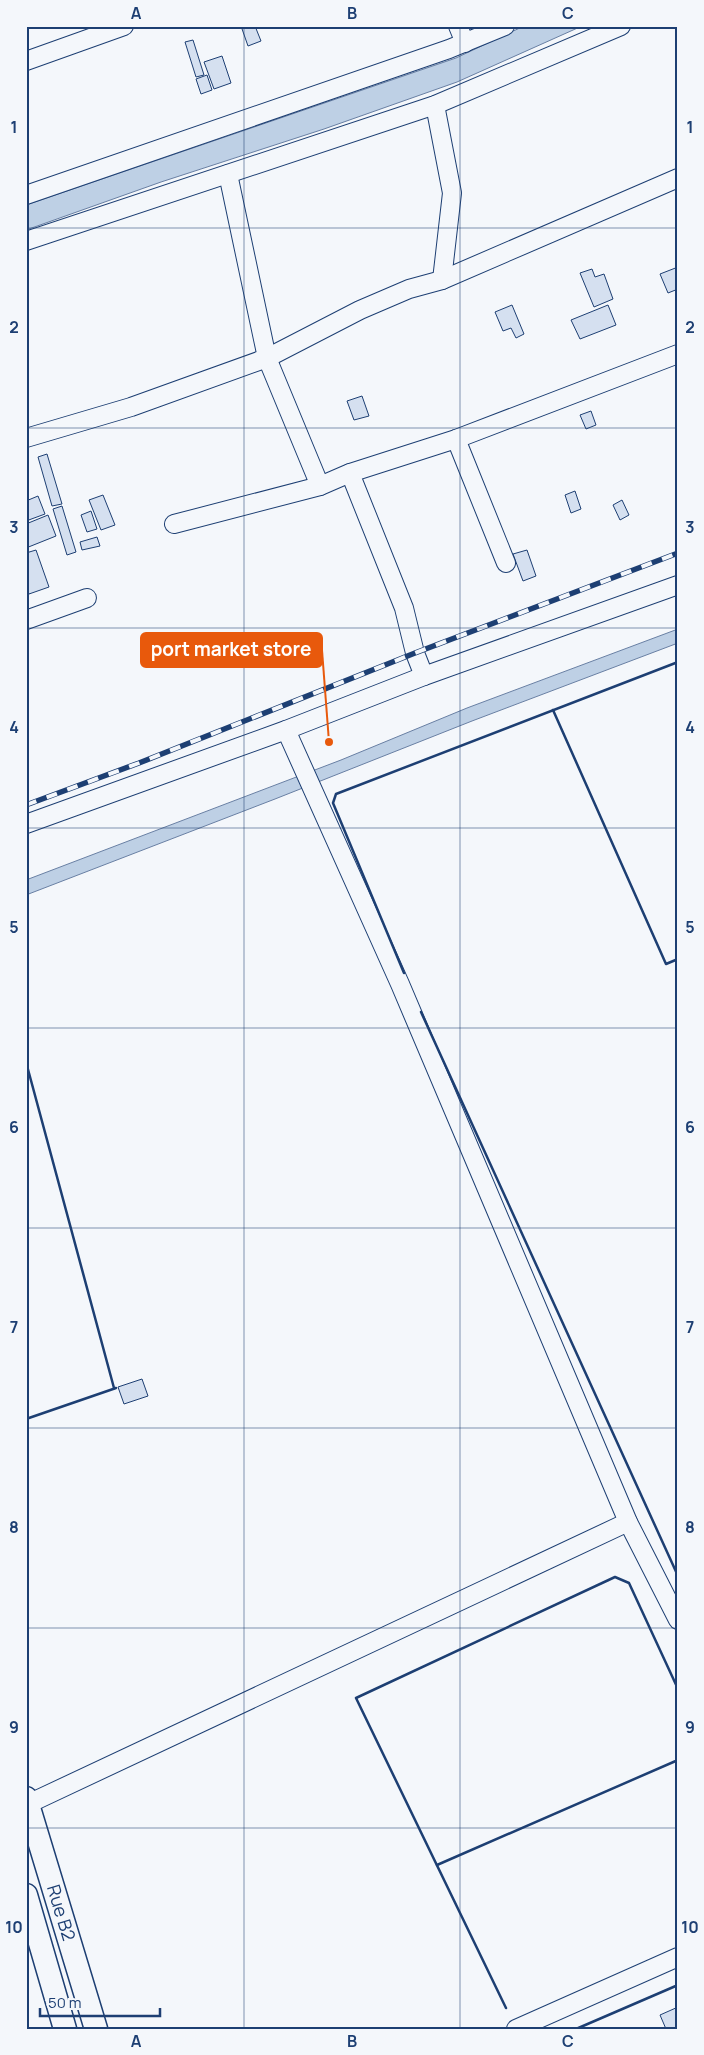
<svg xmlns="http://www.w3.org/2000/svg" width="704" height="2055" viewBox="0 0 704 2055" font-family="Manrope,sans-serif">
  <style>
    .water { fill: #bed0e5; stroke: #687fa3 }
    .building { fill: #d5e0f0; stroke: #1d3f73 }
    .lines { fill: none; stroke-linecap: round; stroke-linejoin: round }
    .minor-casing { stroke: #1d3f73; stroke-width: 20 }
    .major-casing { stroke: #1d3f73; stroke-width: 25 }
    .minor { stroke: #f4f7fb; stroke-width: 18 }
    .major { stroke: #f4f7fb; stroke-width: 22 }
    .rail-casing { stroke: #1d3f73; stroke-width: 5.5 }
    .rail { stroke: #f4f7fb; stroke-width: 4; stroke-dasharray: 11; stroke-linecap: butt }
    .wall { stroke: #1d3f73; stroke-width: 2.5 }
    .grid { fill: none; stroke: #1d3f73; stroke-width: 1; stroke-opacity: 0.55 }
    .labels { text-anchor: middle; stroke-width: 4; stroke-linejoin: round; paint-order: stroke }
    .street-label { font-size: 18px; fill: #1d3f73; stroke: #f4f7fb }
    .leader { fill: none; stroke: #e8590c; stroke-width: 2 }
    .callout-dot { fill: #e8590c; stroke: #f4f7fb; stroke-width: 2 }
    .callout { fill: #e8590c; stroke: #e8590c; stroke-width: 2 }
    .callout-label { font-size: 19px; text-anchor: middle; font-weight: bold; fill: #fff }
    .neatline { fill: none; stroke: #1d3f73; stroke-width: 2 }
    .grid-label { font-size: 16px; text-anchor: middle; font-weight: bold; fill: #1d3f73 }
  </style>
  <rect width="100%" height="100%" fill="#f4f7fb"/>
  <!-- water -->
  <g class="water">
    <path d="M524 26H582L457 82 324 129 161 182 26 230V205L456 58Z"/>
    <path d="M678 629V643L472 721 275 799 26 895V880L341 760 467 708Z"/>
  </g>
  <!-- building -->
  <g class="building">
    <path d="M241 26H255L261 41 248 46Z"/>
    <path d="M193 40 204 75 196 77 185 42Z"/>
    <path d="M222 56 231 83 214 89 204 62Z"/>
    <path d="M207 75 212 90 201 94 196 79Z"/>
    <path d="M678 267V289L668 293 660 274Z"/>
    <path d="M592 269 595 277 604 274 613 299 594 307 580 273Z"/>
    <path d="M512 305 524 334 516 338 511 328 503 331 495 312Z"/>
    <path d="M608 305 616 325 580 339 571 320Z"/>
    <path d="M362 396 369 416 354 420 347 401Z"/>
    <path d="M591 411 596 425 586 429 580 415Z"/>
    <path d="M47 454 62 504 52 506 38 457Z"/>
    <path d="M575 491 581 509 571 513 565 495Z"/>
    <path d="M103 495 115 525 101 530 89 500Z"/>
    <path d="M38 496 45 514 26 521V501Z"/>
    <path d="M622 500 629 515 620 520 613 505Z"/>
    <path d="M62 506 76 552 67 555 53 509Z"/>
    <path d="M91 511 97 529 87 532 81 515Z"/>
    <path d="M48 515 56 536 26 548V524Z"/>
    <path d="M97 537 100 546 82 550 80 542Z"/>
    <path d="M36 550 49 587 29 594 26 587V553Z"/>
    <path d="M527 550 536 576 523 581 513 554Z"/>
    <path d="M142 1379 148 1396 124 1404 118 1387Z"/>
    <path d="M678 2007V2029H666L660 2015Z"/>
  </g>
  <g class="lines">
    <defs>
      <g id="minor">
        <path d="M458 26 465 43"/>
        <path d="M26 61 124 26"/>
        <path d="M435 105 452 193 442 280"/>
        <path d="M228 174 267 358 320 486"/>
        <path d="M26 195 449 49 505 26"/>
        <path d="M26 241 435 105 621 26"/>
        <path d="M26 438 131 407 267 358 360 310 409 289 442 280 678 178"/>
        <path d="M456 439 506 563"/>
        <path d="M350 473 404 608 415 653 424 676"/>
        <path d="M174 524 320 486 350 473 456 439 678 354"/>
        <path d="M26 620 87 598"/>
        <path d="M286 730 400 984 628 1522 678 1620"/>
        <path d="M26 824 286 730 424 676 678 585"/>
        <path d="M28 1804 628 1522"/>
        <path d="M516 2029 678 1957"/>
      </g>
      <g id="major">
        <path id="s1" d="M26 1798 96 2029"/>
        <path d="M26 1895 65 2029"/>
      </g>
    </defs>
    <!-- minor casing -->
    <use href="#minor" class="minor-casing"/>
    <!-- major casing -->
    <use href="#major" class="major-casing"/>
    <!-- minor -->
    <use href="#minor" class="minor"/>
    <!-- major -->
    <use href="#major" class="major"/>
    <defs>
      <path id="rail" d="M26 805 139 763 415 653 678 553"/>
    </defs>
    <!-- rail casing -->
    <use href="#rail" class="rail-casing"/>
    <!-- rail -->
    <use href="#rail" class="rail"/>
    <!-- wall -->
    <g class="wall">
      <path d="M553 710 666 964 678 959"/>
      <path d="M404 973 333 803 336 794 678 662"/>
      <path d="M421 1012 678 1576"/>
      <path d="M26 1062 114 1388"/>
      <path d="M26 1419 116 1388"/>
      <path d="M437 1865 678 1760"/>
      <path d="M506 2008 356 1698 615 1577 629 1583 678 1689"/>
      <path d="M576 2029 678 1985"/>
    </g>
  </g>
  <!-- grid -->
  <path class="grid" d="M244 26V2029M460 26V2029M26 228H678M26 428H678M26 628H678M26 828H678M26 1028H678M26 1228H678M26 1428H678M26 1628H678M26 1828H678"/>
  <g class="labels">
    <!-- street labels -->
    <g class="street-label">
      <text dy="6" stroke="none"><textPath href="#s1" startOffset="120">Rue B2</textPath></text>
    </g>
  </g>
  <!-- callouts -->
  <path class="leader" d="M329 742L322 650"/>
  <circle class="callout-dot" cx="329" cy="742" r="5"/>
  <rect class="callout" x="141" y="633" width="181" height="34" rx="5"/>
  <g class="callout-label">
    <text x="231" y="656">port market store</text>
  </g>
  <!-- border -->
  <rect width="704" height="2055" fill="none" stroke="#f4f7fb" stroke-width="55"/>
  <!-- scale -->
  <path d="M40 2008v8h120v-8" fill="none" stroke="#1d3f73" stroke-width="2.5"/>
  <text x="48" y="2008" font-size="15" fill="#1d3f73" stroke="#f4f7fb" stroke-width="4" paint-order="stroke">50 m</text>
  <rect x="28" y="28" width="648" height="2000" class="neatline"/>
  <g class="grid-label">
    <text x="136" y="19">A</text>
    <text x="352" y="19">B</text>
    <text x="568" y="19">C</text>
    <text x="14" y="133">1</text>
    <text x="690" y="133">1</text>
    <text x="14" y="333">2</text>
    <text x="690" y="333">2</text>
    <text x="14" y="533">3</text>
    <text x="690" y="533">3</text>
    <text x="14" y="733">4</text>
    <text x="690" y="733">4</text>
    <text x="14" y="933">5</text>
    <text x="690" y="933">5</text>
    <text x="14" y="1133">6</text>
    <text x="690" y="1133">6</text>
    <text x="14" y="1333">7</text>
    <text x="690" y="1333">7</text>
    <text x="14" y="1533">8</text>
    <text x="690" y="1533">8</text>
    <text x="14" y="1733">9</text>
    <text x="690" y="1733">9</text>
    <text x="14" y="1933">10</text>
    <text x="690" y="1933">10</text>
    <text x="136" y="2047">A</text>
    <text x="352" y="2047">B</text>
    <text x="568" y="2047">C</text>
  </g>
</svg>
